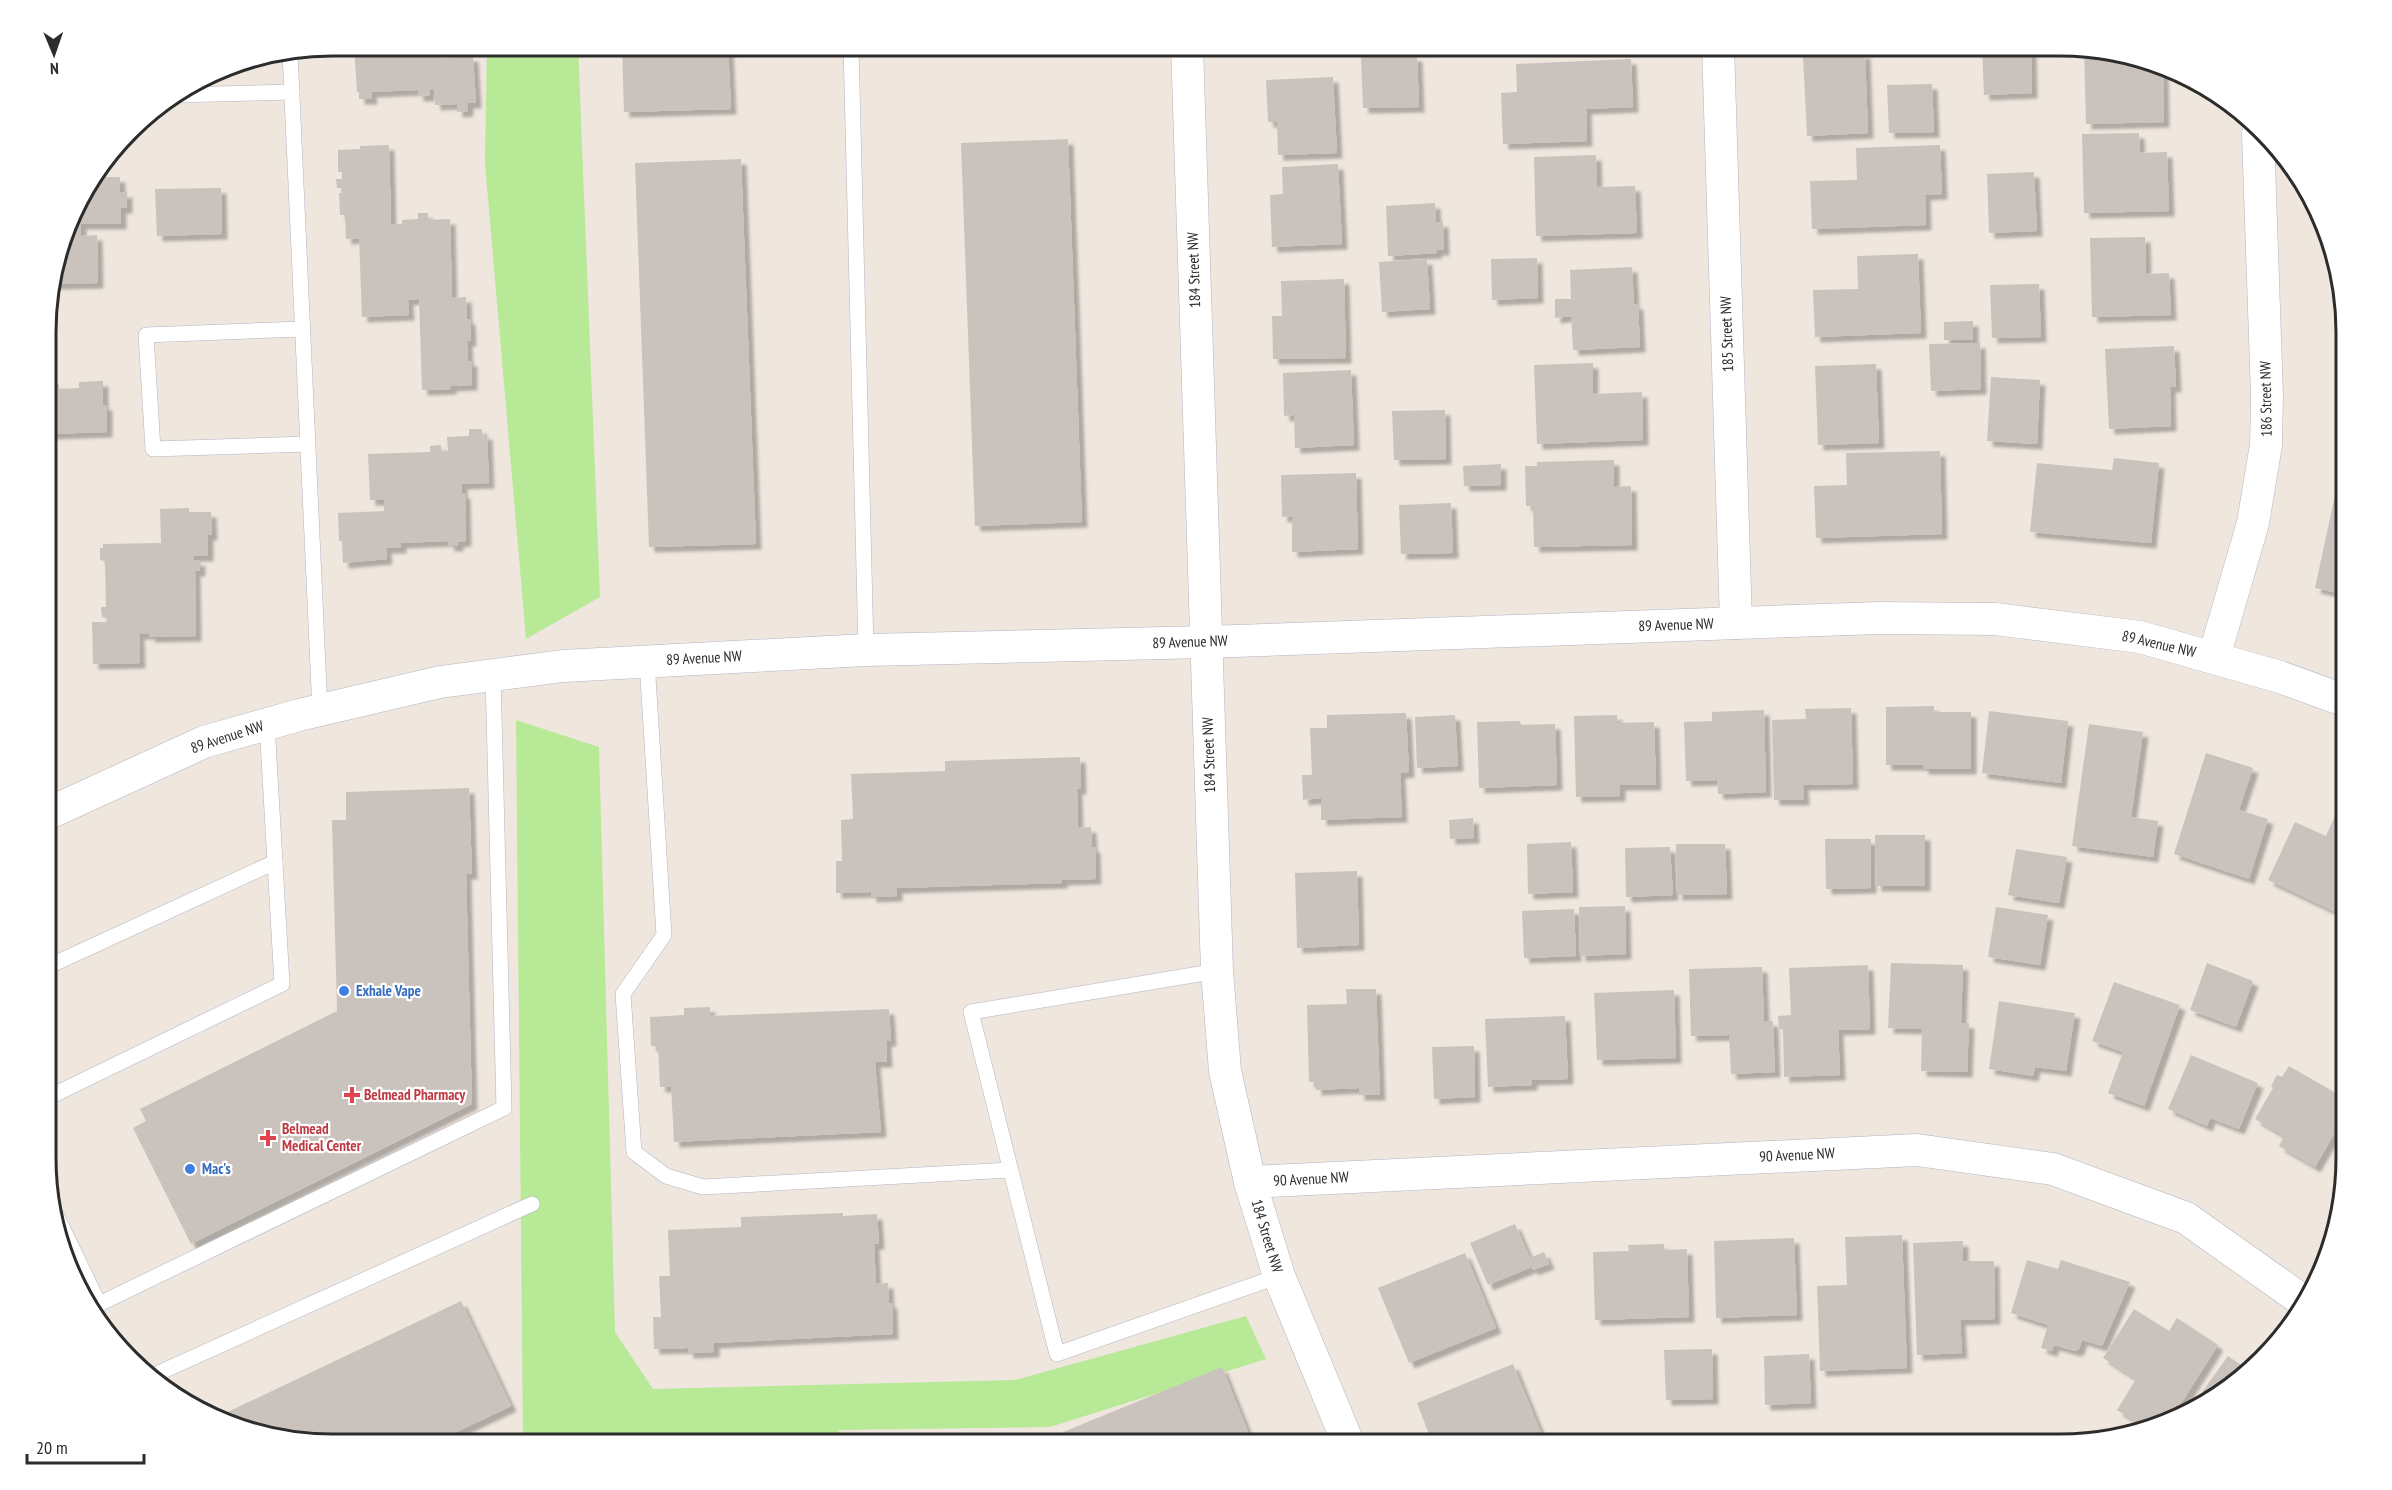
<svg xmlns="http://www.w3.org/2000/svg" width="2392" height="1490" viewBox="0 0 2392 1490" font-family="'PT Sans Narrow',sans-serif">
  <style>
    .green { fill: #b7e996 }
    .building { fill: #cac3bd; filter: url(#shadow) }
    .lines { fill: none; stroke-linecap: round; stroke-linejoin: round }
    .lane-casing { stroke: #b2b5c1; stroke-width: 16 }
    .street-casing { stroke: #b2b5c1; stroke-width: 33 }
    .lane { stroke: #fff; stroke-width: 15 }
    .street { stroke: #fff; stroke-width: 32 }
    .shop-dot { fill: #3f7fe0; stroke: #fff; stroke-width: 2 }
    .health-dot { fill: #e0444e; stroke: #fff; stroke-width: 2 }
    .labels { text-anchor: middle; stroke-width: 4.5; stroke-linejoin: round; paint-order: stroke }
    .street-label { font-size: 15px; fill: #2c2c2c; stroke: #fff }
    .shop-label { font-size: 15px; font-weight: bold; fill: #366cbe; stroke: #fff; text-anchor: start }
    .health-label { font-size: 15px; font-weight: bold; fill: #be3a42; stroke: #fff; text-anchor: start }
    .rim { fill: none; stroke: #2c2c2c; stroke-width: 3 }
  </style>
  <defs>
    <filter id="shadow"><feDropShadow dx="5.5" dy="5.5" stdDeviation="1.5" flood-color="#0004"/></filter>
  </defs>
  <rect width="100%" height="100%" fill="#efe6de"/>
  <!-- green -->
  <g class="green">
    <path d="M487 45H578L600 597 526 639 485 163Z"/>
    <path d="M516 720 599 747 615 1332 653 1389 1015 1380 1246 1316 1266 1359 1050 1427 839 1430 840 1445H510L523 1439Z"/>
  </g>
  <!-- building -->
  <g class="building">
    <path d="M435 45 436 58 473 56 476 103H468V111L457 112V104L435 105 434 90H429L430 96H418V90L371 92 372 99H359V92H357L354 46Z"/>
    <path d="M622 45H728L731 109 624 112Z"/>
    <path d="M1381 45H1429V50L1381 51Z"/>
    <path d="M1982 45H2031L2032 93 1984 95Z"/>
    <path d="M2084 48 2135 55 2163 67 2164 122 2086 124Z"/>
    <path d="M1865 53 1868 133 1807 136 1803 56Z"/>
    <path d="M1417 56 1419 107 1363 108 1361 57Z"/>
    <path d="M1631 59 1633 107 1586 109 1587 141 1503 144 1501 93 1517 92 1516 64Z"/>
    <path d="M1333 77 1337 153 1278 155 1277 122H1268L1266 80Z"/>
    <path d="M1932 84 1934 132 1889 133 1887 85Z"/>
    <path d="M2139 133 2140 153 2167 152 2169 211 2084 213 2082 134Z"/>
    <path d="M1068 139 1082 522 975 526 961 143Z"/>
    <path d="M389 145 391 224H402V220L418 219V213H428V220L450 219 452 298 466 297 467 319H470L471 341H467L468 361H472V385L451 386V389L422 390 419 299 408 300 409 315 362 317 359 238 346 239 345 215H340L339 193H343V188H337L336 179H342V172H338V150L360 149V146Z"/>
    <path d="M1940 145 1942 194 1925 195 1926 225 1812 229 1810 181 1857 180 1856 148Z"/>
    <path d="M1596 155 1597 187 1635 186 1637 233 1536 236 1534 157Z"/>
    <path d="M741 159 756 544 649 547 635 163Z"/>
    <path d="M1338 164 1342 244 1272 247 1270 195 1283 194 1282 167Z"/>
    <path d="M2034 172 2037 231 1989 233 1987 174Z"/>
    <path d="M95 177H120V193L127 192V208H121V224H81V236L97 235 98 283 51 284 75 204Z"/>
    <path d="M221 188 222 234 157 236 155 189Z"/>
    <path d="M1435 203 1436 222H1443L1444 250H1436L1437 253 1388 256 1386 206Z"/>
    <path d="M2145 237 2146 274 2169 273 2171 315 2092 317 2090 238Z"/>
    <path d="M1918 254 1921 333 1815 337 1813 290 1858 289 1857 256Z"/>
    <path d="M1537 258 1538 298 1492 300 1491 259Z"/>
    <path d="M1427 259 1430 309 1382 312 1379 262Z"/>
    <path d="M1632 267 1634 304H1638L1640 347 1573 350 1571 316 1555 318V299H1571L1570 270Z"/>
    <path d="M1344 279 1346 358 1273 359 1272 316H1282L1281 281Z"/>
    <path d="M2039 284 2041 337 1992 338 1990 285Z"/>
    <path d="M1973 321V340H1944V322Z"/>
    <path d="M1980 343 1981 389 1931 391 1929 344Z"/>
    <path d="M2174 346 2176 387H2170L2171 426 2109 429 2105 349Z"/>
    <path d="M1593 363V394L1642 392 1643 440 1537 444 1534 365Z"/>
    <path d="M1876 364 1879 443 1818 445 1815 366Z"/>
    <path d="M1351 370 1354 445 1295 448 1294 415 1284 416 1283 373Z"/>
    <path d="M1991 377 2040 380 2037 444 1987 441Z"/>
    <path d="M103 381V405H107V432L47 434V385L59 384V389L79 388V382Z"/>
    <path d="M1445 410 1446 459 1394 460 1392 411Z"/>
    <path d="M469 429H482V435L487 434 489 483 462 484V493H465L466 541 458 542V546H449L448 541 401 543V548H386L387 559 343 563 342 541H339L338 513 384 511V500H370L368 454 430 452V446L441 445V452L448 451 447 437 469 436Z"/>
    <path d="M1940 451 1942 534 1816 538 1814 486 1847 485 1846 453Z"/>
    <path d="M2114 458 2159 463 2151 543 2030 532 2037 463 2112 470Z"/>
    <path d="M1614 460V487L1631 486 1632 545 1534 547 1533 506H1526L1525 466H1537V462Z"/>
    <path d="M1501 464V485L1464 486 1463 466Z"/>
    <path d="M2341 467 2346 469V595L2315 588Z"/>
    <path d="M1356 473 1358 549 1292 552V516L1282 517 1281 475Z"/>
    <path d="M1451 503 1453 553 1401 554 1399 505Z"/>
    <path d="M189 508V512H211L212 535H208V556H194V561L200 560V571H195L196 636 150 637 149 634H139L140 663 93 664 92 622H107V618L102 617 101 607H106L105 561 100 560V548H103V544L161 543 160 509Z"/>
    <path d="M1934 706V712H1971V769H1923V765H1886V707Z"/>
    <path d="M1851 708 1853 784 1803 785 1804 800H1774L1772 720 1806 719 1805 709Z"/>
    <path d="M1764 710 1766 792 1718 794 1717 780 1686 781 1684 722 1712 721V712Z"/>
    <path d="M1989 711 2068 721 2061 783 1982 773Z"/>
    <path d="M1406 713 1409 772 1400 773 1402 817 1321 820V798L1303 800 1302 775H1312L1310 728H1327V715Z"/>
    <path d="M1455 715 1458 766 1417 768 1415 717Z"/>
    <path d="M1617 715V723L1654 722 1656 785H1620V796L1576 797 1574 716Z"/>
    <path d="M1520 721 1521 725 1555 724 1557 785 1479 788 1477 722Z"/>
    <path d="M2089 724 2143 732 2131 817 2158 821 2153 857 2072 846Z"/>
    <path d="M2206 753 2253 768 2239 810 2268 819 2249 879 2174 854Z"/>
    <path d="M1080 757 1081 789H1077L1078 828 1091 827 1092 847H1095L1096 879 1062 880V883L897 888V896L871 897V892L836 893V861H842L841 820 853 819 851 774 945 771V761Z"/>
    <path d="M469 788 472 874H466L472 1104 191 1244 133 1128 146 1121 140 1109 337 1011 332 820H346V792Z"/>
    <path d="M2342 800 2346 802V905L2342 915 2268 880 2295 822 2326 836Z"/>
    <path d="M1473 818 1474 838 1450 839 1449 820Z"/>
    <path d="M1875 835H1925V886H1876Z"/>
    <path d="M1825 839H1871V888L1826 889Z"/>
    <path d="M1571 842 1573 892 1528 894 1527 844Z"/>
    <path d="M1676 844H1725L1727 894 1677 895Z"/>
    <path d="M1670 847 1673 895 1626 897 1625 848Z"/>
    <path d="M2016 849 2067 857 2059 903 2008 895Z"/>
    <path d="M1357 871 1359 945 1297 948 1295 873Z"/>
    <path d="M1625 906 1626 954 1580 956 1579 907Z"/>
    <path d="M1996 907 2048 915 2040 965 1988 957Z"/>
    <path d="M1574 909 1576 956 1524 958 1522 911Z"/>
    <path d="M1891 963 1963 965 1961 1023H1969L1967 1072 1921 1071 1922 1029 1888 1028Z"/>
    <path d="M2207 963 2253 981 2236 1027 2190 1010Z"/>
    <path d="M1868 965 1870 1029 1838 1030 1840 1075 1784 1077 1783 1029H1779L1778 1016 1791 1015 1789 968Z"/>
    <path d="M1762 967 1764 1021H1773L1775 1072 1731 1074 1729 1035 1691 1036 1689 969Z"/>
    <path d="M2114 982 2180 1005 2144 1106 2108 1093 2123 1052 2092 1041Z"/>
    <path d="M1346 989H1376L1380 1095H1359V1088L1316 1090V1082H1309L1307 1005 1347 1004Z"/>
    <path d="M1674 990 1676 1058 1597 1060 1594 993Z"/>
    <path d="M1999 1001 2075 1013 2066 1071 2035 1067 2033 1076 1989 1069Z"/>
    <path d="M710 1007V1016L889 1009 891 1041H886L887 1062H875L881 1132 674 1142 671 1087H660L658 1046H651L650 1017 684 1015V1008Z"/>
    <path d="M1565 1016 1568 1079 1532 1080V1085L1488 1087 1485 1019Z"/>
    <path d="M1474 1046 1475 1097 1434 1099 1432 1047Z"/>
    <path d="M2191 1055 2258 1083 2239 1129 2210 1118 2207 1126 2168 1109Z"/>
    <path d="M2289 1066 2346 1099V1113L2315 1167 2279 1146 2284 1136 2255 1119 2273 1088 2271 1086 2277 1075 2282 1077Z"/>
    <path d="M843 1213V1216L877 1214 879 1244H874L876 1284 888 1283 889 1303H892L893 1334 714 1343V1352L688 1353V1348L654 1349 653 1317H661L659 1276H670L668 1230 741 1227V1217Z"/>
    <path d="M1515 1224 1530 1258 1544 1252 1549 1264 1533 1270 1532 1267 1488 1285 1470 1243Z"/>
    <path d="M1902 1235 1907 1368 1820 1371 1817 1286 1847 1285 1845 1237Z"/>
    <path d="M1794 1238 1797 1315 1716 1318 1714 1241Z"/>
    <path d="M1963 1241V1261H1994L1995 1319 1960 1320 1962 1353 1917 1355 1913 1243Z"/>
    <path d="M1664 1244V1250L1687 1249 1689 1317 1595 1320 1593 1252 1629 1251 1628 1245Z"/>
    <path d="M1465 1253 1496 1328 1409 1363 1378 1288Z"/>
    <path d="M2027 1260 2058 1269 2061 1260 2130 1282 2102 1346 2082 1340 2079 1349 2075 1351 2054 1345 2052 1351 2041 1348 2048 1325 2011 1313Z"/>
    <path d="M461 1301 511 1406 429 1445H331L240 1430 215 1418Z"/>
    <path d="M2134 1309 2169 1331 2177 1318 2218 1345 2173 1416 2142 1425 2117 1410 2136 1379 2103 1358Z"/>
    <path d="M1712 1349 1713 1399 1666 1400 1664 1350Z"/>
    <path d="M1809 1354 1811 1403 1765 1405 1764 1356Z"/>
    <path d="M2228 1356 2245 1368 2212 1399 2202 1392Z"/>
    <path d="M1513 1364 1543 1438 1527 1445H1433L1417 1403Z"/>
    <path d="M1222 1367 1252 1442 1247 1445H1068L1063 1432Z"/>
    <rect x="1894" y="1433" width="21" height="11"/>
    <path d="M1040 1441V1445H995V1443Z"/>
  </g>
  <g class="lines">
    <defs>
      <g id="lane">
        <path d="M851 45 866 650"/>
        <path d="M290 53 320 711"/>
        <path d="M177 95 292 92"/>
        <path d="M302 329 146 335 153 449 307 444"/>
        <path d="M647 661 664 935 623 994 634 1152 666 1176 703 1187 1010 1170"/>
        <path d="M47 967 275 862"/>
        <path d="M1217 971 971 1012 1057 1354 1279 1276"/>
        <path d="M47 1098 282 984 267 724"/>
        <path d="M48 1198 99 1304 90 1308"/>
        <path d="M99 1304 504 1108 493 675"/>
        <path d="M152 1376 532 1204"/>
      </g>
      <g id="street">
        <path d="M1187 45 1217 971 1225 1071 1250 1182 1279 1276 1349 1445"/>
        <path d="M1718 45 1736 623"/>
        <path d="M2214 657 2253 523 2266 445 2267 396 2258 134"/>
        <path d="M47 814 204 742 299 715 440 682 563 666 866 650 1206 642 1879 618 1995 619 2140 637 2280 677 2346 701"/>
        <path d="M1250 1182 1917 1150 2053 1169 2186 1218 2306 1303"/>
      </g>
    </defs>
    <!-- lane casing -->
    <use href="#lane" class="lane-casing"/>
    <!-- street casing -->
    <use href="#street" class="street-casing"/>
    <!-- lane -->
    <use href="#lane" class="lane"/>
    <!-- street -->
    <use href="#street" class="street"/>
  </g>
  <!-- markers -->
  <g class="shop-dot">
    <circle cx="344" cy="991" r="6"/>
    <circle cx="190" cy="1169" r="6"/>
  </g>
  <g class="health-dot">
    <path d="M349 1086h6v6h6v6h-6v6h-6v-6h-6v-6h6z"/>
    <path d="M265 1129h6v6h6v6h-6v6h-6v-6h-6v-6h6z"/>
  </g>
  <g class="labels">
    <!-- street labels -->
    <g class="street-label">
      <text transform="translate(1194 270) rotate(-92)" y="5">184 Street NW</text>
      <text transform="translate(1727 334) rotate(-92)" y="5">185 Street NW</text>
      <text transform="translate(2266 399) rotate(-91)" y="5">186 Street NW</text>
      <text transform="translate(1676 625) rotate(-2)" y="5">89 Avenue NW</text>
      <text transform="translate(1190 642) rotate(-2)" y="5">89 Avenue NW</text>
      <text transform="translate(2159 644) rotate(13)" y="5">89 Avenue NW</text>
      <text transform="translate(704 658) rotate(-3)" y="5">89 Avenue NW</text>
      <text transform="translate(227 737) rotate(-18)" y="5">89 Avenue NW</text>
      <text transform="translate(1209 755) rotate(-92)" y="5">184 Street NW</text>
      <text transform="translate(1797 1155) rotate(-3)" y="5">90 Avenue NW</text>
      <text transform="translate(1311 1179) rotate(-3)" y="5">90 Avenue NW</text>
      <text transform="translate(1267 1236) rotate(73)" y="5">184 Street NW</text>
    </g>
    <!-- shop labels -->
    <g class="shop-label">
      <text x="356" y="996">Exhale Vape</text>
      <text x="202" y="1174">Mac's</text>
    </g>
    <!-- health labels -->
    <g class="health-label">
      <text x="364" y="1100">Belmead Pharmacy</text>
      <text x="282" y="1134">Belmead<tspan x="282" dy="17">Medical Center</tspan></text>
    </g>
  </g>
  <!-- crop -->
  <path d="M0 0H2392V1490H0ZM332 56H2060A276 276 0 0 1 2336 332V1158A276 276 0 0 1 2060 1434H332A276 276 0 0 1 56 1158V332A276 276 0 0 1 332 56Z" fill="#fff" fill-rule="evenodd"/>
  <path class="rim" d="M332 56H2060A276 276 0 0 1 2336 332V1158A276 276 0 0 1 2060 1434H332A276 276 0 0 1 56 1158V332A276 276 0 0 1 332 56Z"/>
  <!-- north arrow -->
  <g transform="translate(54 54) rotate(178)" stroke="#ffffff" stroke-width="4.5" paint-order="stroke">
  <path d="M0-4.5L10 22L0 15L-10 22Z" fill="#2c2c2c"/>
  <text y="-9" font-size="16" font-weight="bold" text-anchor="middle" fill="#2c2c2c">N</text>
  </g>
  <!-- scale -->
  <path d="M27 1454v9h117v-9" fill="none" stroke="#2c2c2c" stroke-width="3"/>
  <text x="36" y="1454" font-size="18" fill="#2c2c2c" stroke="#ffffff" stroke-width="4.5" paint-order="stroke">20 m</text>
</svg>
